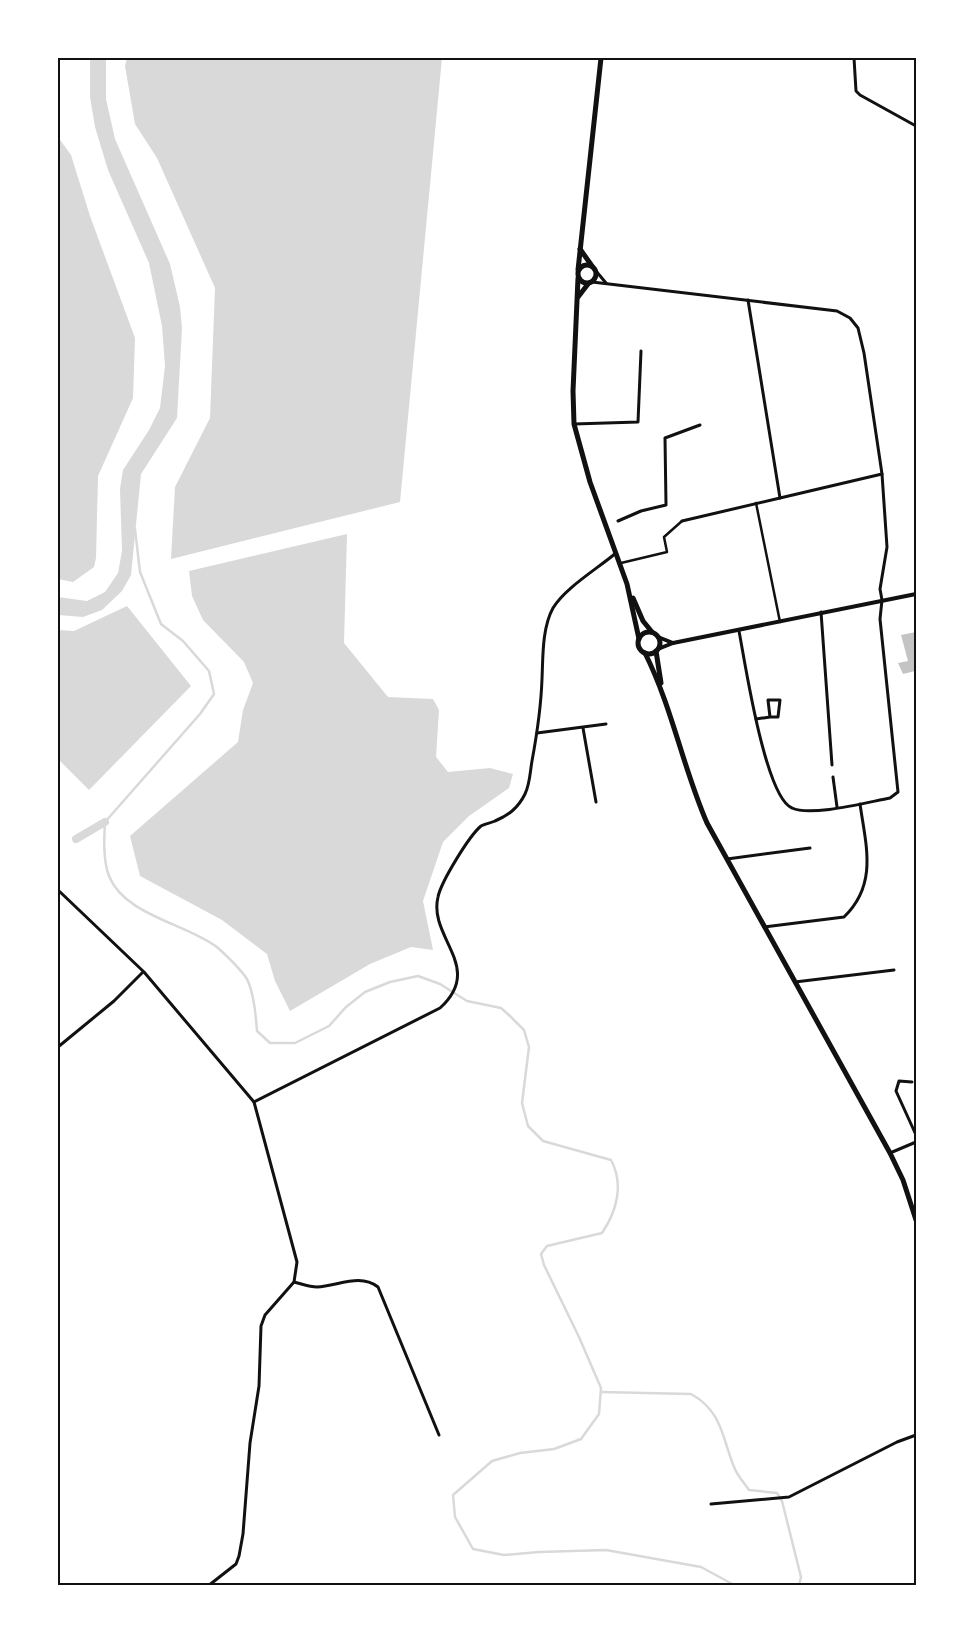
<svg xmlns="http://www.w3.org/2000/svg" width="974" height="1643" viewBox="0 0 974 1643" font-family="Cabin,sans-serif">
  <style>
    .water { fill: #d9d9d9 }
    .lines { fill: none; stroke-linecap: round; stroke-linejoin: round }
    .stream { stroke: #d9d9d9; stroke-width: 2.5 }
    .canal { stroke: #d9d9d9; stroke-width: 8 }
    .building { fill: #c4c4c4 }
    .pedestrian { stroke: #111; stroke-width: 2.5 }
    .minor { stroke: #111; stroke-width: 3 }
    .tertiary { stroke: #111; stroke-width: 4 }
    .primary { stroke: #111; stroke-width: 5 }
    .neatline { fill: none; stroke: #111; stroke-width: 2 }
  </style>
  <rect width="100%" height="100%" fill="#fff"/>
  <!-- water -->
  <g class="water">
    <path d="M90 58H106V99L115 139 170 264 180 307 182 328 177 418 141 474 131 575 122 591 102 610 83 617 58 615V597L87 601 105 592 118 573 122 551 120 489 123 470 149 430 160 408 165 366 162 326 149 263 108 170 95 127 90 97Z"/>
    <path d="M127 58H442L400 502 171 559 175 487 210 418 215 288 157 158 135 124 125 66Z"/>
    <path d="M58 137 71 155 90 216 135 338 133 398 98 476 96 558 94 567 73 582 58 579Z"/>
    <path d="M347 534 344 643 388 697 433 699 439 710 436 757 448 772 490 768 513 774 509 788 469 816 443 842 423 901 433 950 411 947 370 964 290 1011 275 981 267 954 222 920 140 876 130 836 238 742 243 710 253 683 244 662 203 620 192 596 189 571Z"/>
    <path d="M127 606 191 686 89 790 58 759V630L74 631Z"/>
  </g>
  <g class="lines">
    <!-- stream -->
    <g class="stream">
      <path d="M135 529 140 572 161 624 183 641 209 671 214 694 200 714 105 822C104 839 103 860 109 876 125 916 188 924 218 948 227 956 238 967 245 976 253 987 256 1017 257 1031L270 1043H295L329 1026 346 1007 365 992 390 982 418 976 440 984 467 1001 501 1008 510 1016 524 1030 529 1047 522 1103 528 1126 543 1141 611 1160C624 1184 617 1211 602 1233L547 1246 541 1254 544 1265 579 1337 601 1388 599 1414 581 1439 554 1449 520 1453 492 1461 453 1495 455 1517 473 1549 504 1555 539 1552 606 1550 701 1567 736 1586"/>
      <path d="M601 1392 691 1394C722 1411 722 1437 734 1467 737 1475 744 1483 749 1490L777 1493 782 1501 801 1577 799 1586"/>
    </g>
    <!-- canal -->
    <path class="canal" d="M76 839 105 822"/>
  </g>
  <!-- building -->
  <path class="building" d="M916 632V675L915 671 903 674 898 663 908 661 901 635Z"/>
  <g class="lines">
    <!-- pedestrian -->
    <g class="pedestrian">
      <path d="M756 503 780 622"/>
      <path d="M621 563 667 552 664 537 682 521"/>
    </g>
    <!-- minor -->
    <g class="minor">
      <path d="M854 58 856 91 860 95 916 126"/>
      <path d="M596 271 606 283"/>
      <path d="M592 282 837 311 850 318 858 328 864 353 882 474 887 547 880 589 882 600 880 619 898 792 890 798C868 802 811 817 792 808 765 797 745 662 739 631"/>
      <path d="M748 300 780 498 882 474"/>
      <path d="M574 424 638 422 641 351"/>
      <path d="M618 521 641 511 666 505 665 438 700 425"/>
      <path d="M682 521 780 498"/>
      <path d="M821 612 832 765"/>
      <path d="M756 719 770 717 768 700H780L778 717H770"/>
      <path d="M583 728 596 802"/>
      <path d="M537 733 606 724"/>
      <path d="M833 777 837 807"/>
      <path d="M727 859 810 848"/>
      <path d="M58 890 144 972 254 1102"/>
      <path d="M764 927 844 917C878 884 866 846 860 804"/>
      <path d="M795 982 894 970"/>
      <path d="M58 1047 114 1001 143 972"/>
      <path d="M912 1082 899 1081 896 1091 916 1135"/>
      <path d="M890 1153 916 1142"/>
      <path d="M294 1282C302 1284 310 1287 317 1287 338 1286 360 1273 378 1287L439 1435"/>
      <path d="M711 1504 789 1497 897 1442 916 1435"/>
      <path d="M208 1586 236 1564 239 1556 243 1534 250 1443 259 1386 261 1326 265 1315 294 1282 297 1262 254 1102 440 1008C485 967 428 938 438 897 441 882 469 836 481 826 484 824 491 823 495 821 509 815 518 808 525 794 530 784 530 772 532 761 537 734 541 707 542 679 543 657 542 628 553 608 565 588 597 569 616 553"/>
    </g>
    <!-- tertiary -->
    <g class="tertiary">
      <path d="M658 637 673 643"/>
      <path d="M658 649 673 643 916 594"/>
    </g>
    <!-- primary -->
    <g class="primary">
      <path d="M580 249 592 266"/>
      <circle cx="587" cy="274" r="9"/>
      <path d="M578 270 601 58"/>
      <path d="M578 278 573 391 574 424 590 482 627 584 639 639"/>
      <path d="M578 297 588 284"/>
      <path d="M633 598 643 621 652 632"/>
      <circle cx="649" cy="643" r="11"/>
      <path d="M656 651 661 683"/>
      <path d="M645 653C672 707 683 768 707 823L890 1153 903 1180 916 1220"/>
    </g>
  </g>
  <!-- border -->
  <rect width="974" height="1643" fill="none" stroke="#ffffff" stroke-width="118"/>
  <rect x="59" y="59" width="856" height="1525" class="neatline"/>
</svg>
